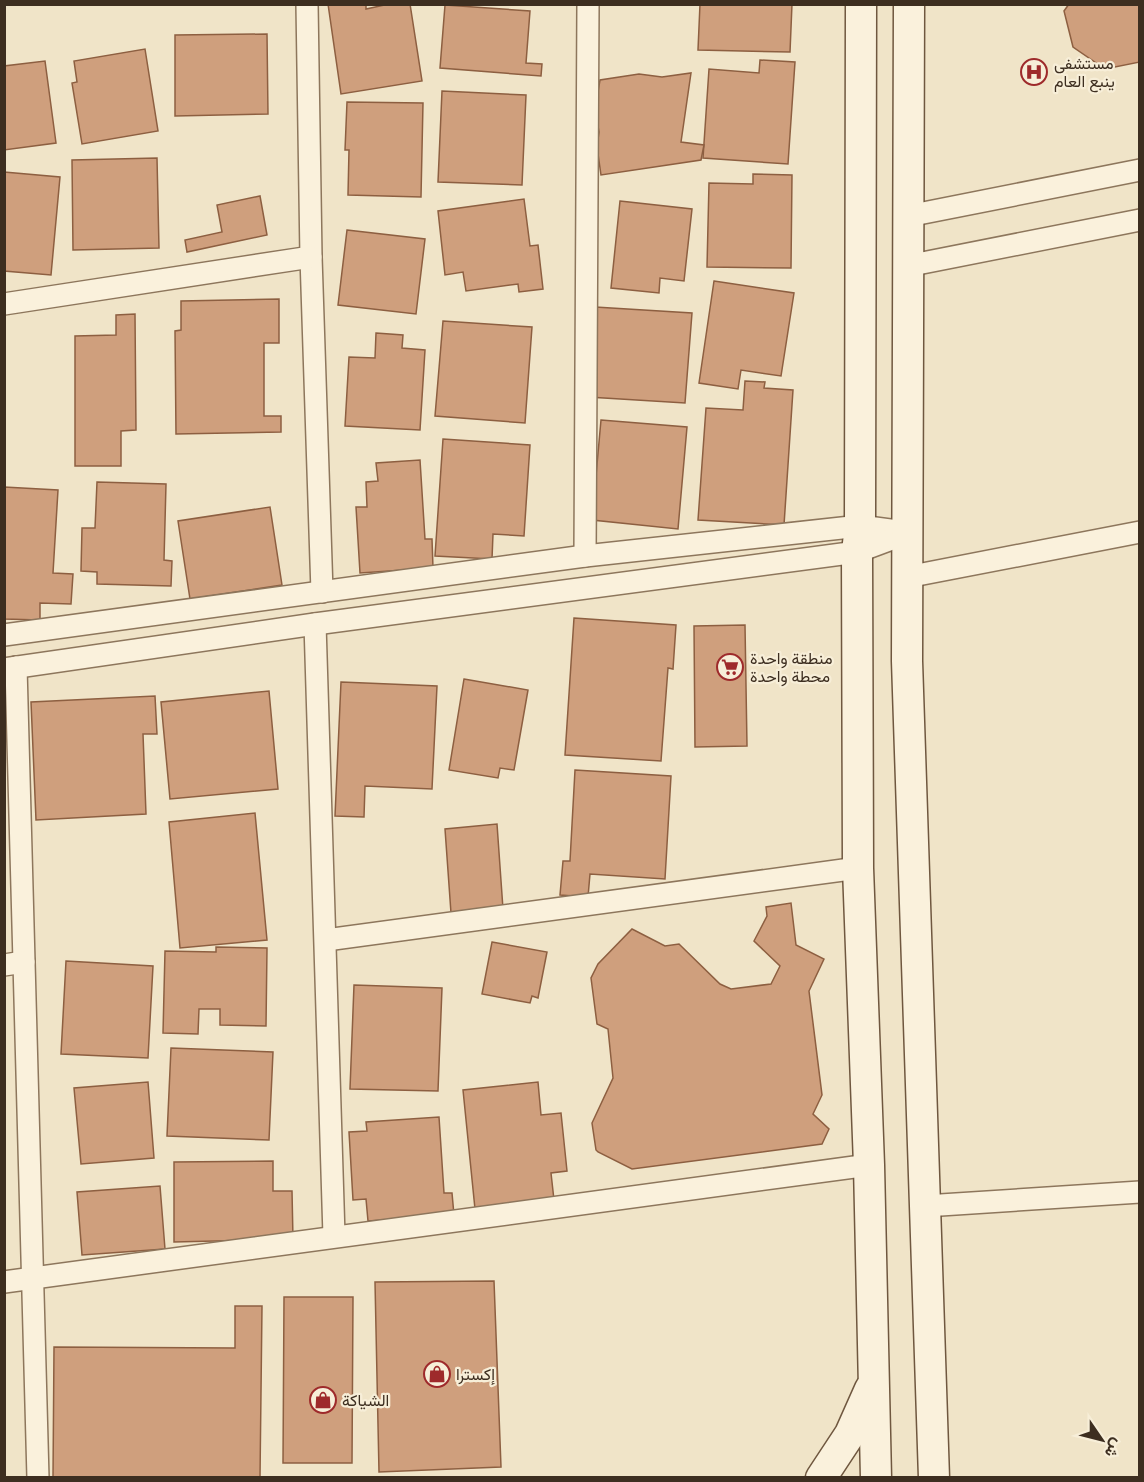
<svg xmlns="http://www.w3.org/2000/svg" width="1144" height="1482" viewBox="0 0 1144 1482" font-family="'Playfair Display',Vazirmatn,serif">
  <style>
    .building { fill: #cf9f7d; stroke: #8d5f41; stroke-width: 1.5 }
    .lines { fill: none; stroke-linecap: round; stroke-linejoin: round }
    .minor-casing { stroke: #8d765c; stroke-width: 24 }
    .secondary-casing { stroke: #6f573f; stroke-width: 33 }
    .minor { stroke: #faf1dc; stroke-width: 21 }
    .secondary { stroke: #faf1dc; stroke-width: 30 }
    .labels { text-anchor: middle; stroke-width: 4.5; stroke-linejoin: round; paint-order: stroke }
    .poi-label { font-size: 16px; fill: #3d2e20; stroke: #f7eed8; text-anchor: start }
  </style>
  <rect width="100%" height="100%" fill="#f0e4c8"/>
  <!-- building -->
  <g class="building">
    <path d="M328 4H366V9L389 4H410L422 81 341 94Z"/>
    <path d="M700 4H792L790 52 698 50Z"/>
    <path d="M1069 4H1140V62L1105 69 1073 47 1064 11Z"/>
    <path d="M445 5 530 11 526 63 542 64 541 76 440 68Z"/>
    <path d="M267 34 268 114 175 116V35Z"/>
    <path d="M145 49 158 131 82 144 72 83 77 82 74 61Z"/>
    <path d="M760 60 795 62 788 164 703 158 709 69 759 73Z"/>
    <path d="M45 61 56 143 4 150V66Z"/>
    <path d="M691 73 681 142 704 145 701 160 601 175 597 147 599 132 595 109 600 80 639 74 662 77Z"/>
    <path d="M442 91 526 95 522 185 438 182Z"/>
    <path d="M347 102 423 103 421 197 348 195 349 150H345Z"/>
    <path d="M157 158 159 248 73 250 72 160Z"/>
    <path d="M4 172 60 177 51 275 4 271Z"/>
    <path d="M753 174 792 175 791 268 707 267 709 183 753 184Z"/>
    <path d="M260 196 267 235 187 252 185 240 222 232 217 205Z"/>
    <path d="M524 199 530 246 538 245 543 289 519 292 518 284 466 291 463 272 445 275 438 211Z"/>
    <path d="M620 201 692 209 684 281 660 278 659 293 611 288Z"/>
    <path d="M347 230 425 239 416 314 338 305Z"/>
    <path d="M714 281 794 293 781 376 741 370 738 389 699 383Z"/>
    <path d="M279 299V343H264V416H281V432L176 434 175 331 181 330V301Z"/>
    <path d="M595 307 692 313 685 403 588 397Z"/>
    <path d="M135 314 136 430 121 431V466H75V336L116 335V315Z"/>
    <path d="M443 321 532 327 525 423 435 416Z"/>
    <path d="M376 333 403 335 402 348 425 350 420 430 345 426 349 357 375 358Z"/>
    <path d="M745 381 765 382 764 388 793 390 784 525 698 520 706 408 743 410Z"/>
    <path d="M601 420 687 427 678 529 592 520Z"/>
    <path d="M443 439 530 445 524 536 493 534 492 559 435 556Z"/>
    <path d="M420 460 425 539H432L433 568 360 573 356 507H367L366 482 378 481 376 463Z"/>
    <path d="M97 482 166 484 164 560 172 561 171 586 97 584V572L81 571 82 528H95Z"/>
    <path d="M4 487 58 490 53 573 73 574 71 604 40 603V620L4 619Z"/>
    <path d="M270 507 282 585 190 599 178 521Z"/>
    <path d="M574 618 676 625 673 669 668 668 661 761 565 755Z"/>
    <path d="M745 625 747 746 695 747 694 626Z"/>
    <path d="M464 679 528 690 514 770 500 768 498 778 449 770Z"/>
    <path d="M341 682 437 686 432 789 365 786 364 817 335 816Z"/>
    <path d="M269 691 278 789 170 799 161 702Z"/>
    <path d="M155 696 157 734H143L146 814 36 820 31 702Z"/>
    <path d="M575 770 671 776 665 879 590 874 588 897 560 895 563 861H570Z"/>
    <path d="M255 813 267 940 180 948 169 822Z"/>
    <path d="M497 824 503 909 451 913 445 829Z"/>
    <path d="M791 903 796 945 824 959 809 991 822 1095 813 1114 829 1129 822 1144 632 1169 598 1152 596 1150 592 1123 613 1078 608 1029 597 1024 591 978 598 964 632 929 665 946 679 944 720 984 731 989 771 984 780 966 754 941 767 916 766 907Z"/>
    <path d="M492 942 547 952 538 998 532 996 530 1003 482 994Z"/>
    <path d="M216 947 267 948 266 1026 220 1025V1009H199L198 1034 163 1033 165 951 216 952Z"/>
    <path d="M66 961 153 966 148 1058 61 1054Z"/>
    <path d="M354 985 442 988 438 1091 350 1089Z"/>
    <path d="M171 1048 273 1052 269 1140 167 1136Z"/>
    <path d="M148 1082 154 1158 81 1164 74 1088Z"/>
    <path d="M538 1082 541 1115 561 1113 567 1171 551 1173 554 1200 475 1209 463 1090Z"/>
    <path d="M439 1117 444 1193H452L454 1215 368 1221 366 1199 353 1200 349 1132 367 1131 366 1122Z"/>
    <path d="M273 1161V1191H292L293 1239 174 1242V1162Z"/>
    <path d="M160 1186 165 1249 82 1255 77 1192Z"/>
    <path d="M494 1281 501 1467 379 1472 375 1282Z"/>
    <path d="M284 1297H353L352 1463H283Z"/>
    <path d="M235 1306H262L260 1478H53L54 1347 235 1348Z"/>
  </g>
  <g class="lines">
    <defs>
      <g id="minor">
        <path d="M307 4 311 257 322 592"/>
        <path d="M908 216 1140 170"/>
        <path d="M907 266 1140 220"/>
        <path d="M4 304 311 257"/>
        <path d="M585 556 588 4"/>
        <path d="M907 577 1140 532"/>
        <path d="M315 624 334 1236"/>
        <path d="M4 635 585 556 860 526 905 532"/>
        <path d="M16 667 38 1478"/>
        <path d="M4 669 315 624 857 552 908 533"/>
        <path d="M326 940 858 868"/>
        <path d="M4 965 24 962"/>
        <path d="M925 1206 1140 1192"/>
        <path d="M4 1282 869 1165"/>
      </g>
      <g id="secondary">
        <path d="M861 4 860 526 857 552 858 868 869 1165 876 1478"/>
        <path d="M909 4 907 661 934 1478"/>
        <path d="M821 1478 850 1434 870 1389"/>
      </g>
    </defs>
    <!-- minor casing -->
    <use href="#minor" class="minor-casing"/>
    <!-- secondary casing -->
    <use href="#secondary" class="secondary-casing"/>
    <!-- minor -->
    <use href="#minor" class="minor"/>
    <!-- secondary -->
    <use href="#secondary" class="secondary"/>
  </g>
  <!-- icons -->
  <defs>
    <symbol id="hospital-ring" viewBox="-11 -11 22 22"><circle r="9.5" fill="#f7eed8" stroke="#9e2a2b" stroke-width="1.5"/><path d="M-5-5h3v3.5h4V-5h3V5h-3V1.5h-4V5h-3Z" fill="#9e2a2b"/></symbol>
    <symbol id="supermarket-ring" viewBox="-11 -11 22 22"><circle r="9.5" fill="#f7eed8" stroke="#9e2a2b" stroke-width="1.5"/><path d="M-6-5.5h2.5l.6 2H6L4.5 2H-2.5L-4.4-4H-6ZM-1.5 3.2a1.3 1.3 0 1 0 .1 0ZM3 3.2a1.3 1.3 0 1 0 .1 0Z" fill="#9e2a2b"/></symbol>
    <symbol id="shop-ring" viewBox="-11 -11 22 22"><circle r="9.5" fill="#f7eed8" stroke="#9e2a2b" stroke-width="1.5"/><path d="M-5-2.5h2.3a2.7 3.5 0 0 1 5.4 0H5L5.5 6h-11ZM-1.5-2.5h3a1.5 2.3 0 0 0-3 0Z" fill="#9e2a2b"/></symbol>
  </defs>
  <g fill-rule="evenodd">
    <use href="#hospital-ring" x="1019" y="57" width="30" height="30"/>
    <use href="#supermarket-ring" x="715" y="652" width="30" height="30"/>
    <use href="#shop-ring" x="422" y="1359" width="30" height="30"/>
    <use href="#shop-ring" x="308" y="1385" width="30" height="30"/>
  </g>
  <g class="labels">
    <!-- poi labels -->
    <g class="poi-label">
      <text x="1054" y="69">مستشفى<tspan x="1054" dy="18">ينبع العام</tspan></text>
      <text x="750" y="664">منطقة واحدة<tspan x="750" dy="18">محطة واحدة</tspan></text>
      <text x="456" y="1380">إكسترا</text>
      <text x="342" y="1406">الشياكة</text>
    </g>
  </g>
  <!-- border -->
  <rect width="1144" height="1482" fill="none" stroke="#3d2e20" stroke-width="12"/>
  <!-- north arrow -->
  <g transform="translate(1102 1440) rotate(125)" stroke="#f7eed8" stroke-width="4.5" paint-order="stroke">
  <path d="M0-4.5L10 22L0 15L-10 22Z" fill="#3d2e20"/>
  <text y="-9" font-size="16" font-weight="bold" text-anchor="middle" fill="#3d2e20">ش</text>
  </g>
</svg>
